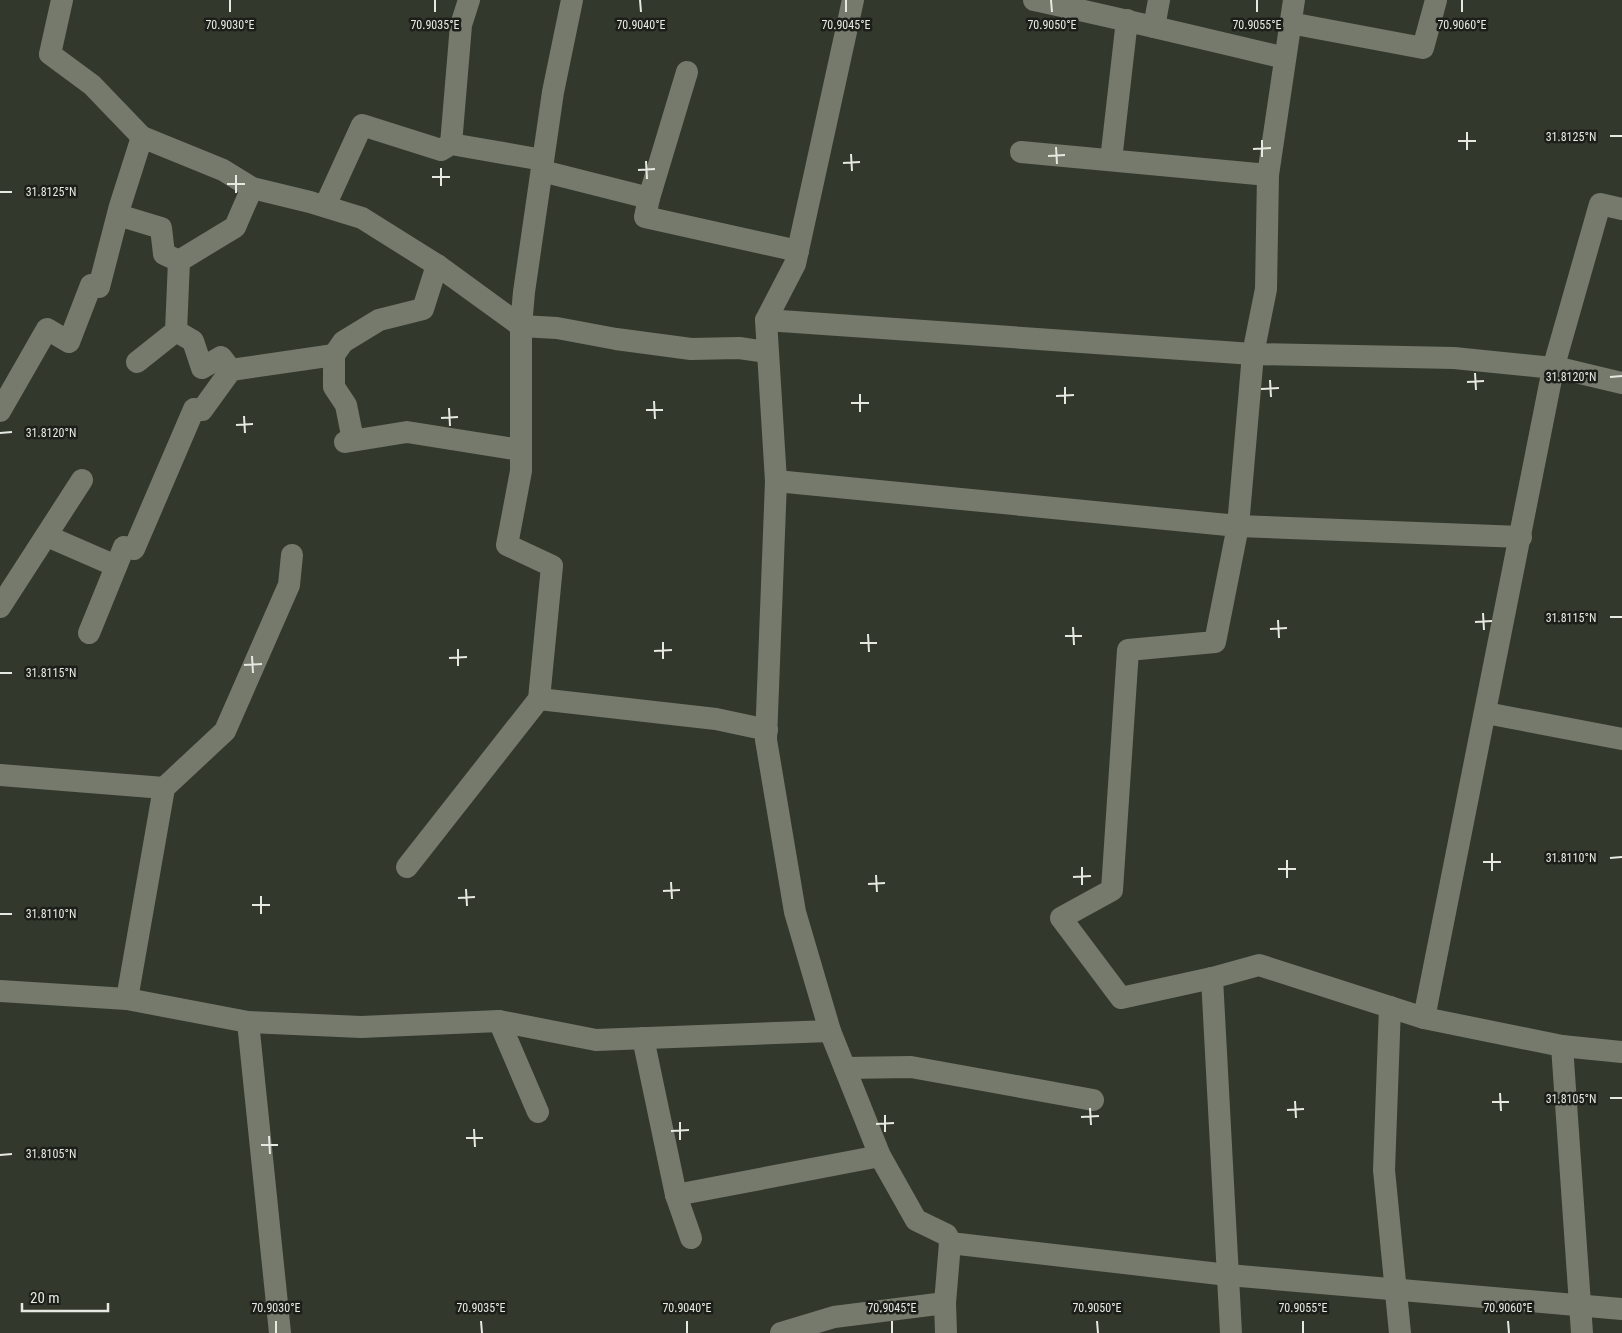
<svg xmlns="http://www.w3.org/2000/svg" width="1622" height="1333" viewBox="0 0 1622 1333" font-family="'Roboto Condensed',sans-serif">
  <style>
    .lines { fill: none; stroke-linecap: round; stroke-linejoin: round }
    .minor { stroke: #757a6d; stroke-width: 22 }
    .ticks { fill: none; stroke: #e6e9e1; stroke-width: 2 }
    .ticks-label { font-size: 12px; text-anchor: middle; fill: #e6e9e1; stroke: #1c1f19; stroke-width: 5; stroke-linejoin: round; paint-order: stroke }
  </style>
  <rect width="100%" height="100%" fill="#33382d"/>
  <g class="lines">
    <!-- minor -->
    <g class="minor">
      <path d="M62 0 50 54 92 85 142 137 223 170 252 188 310 202 362 218 437 265 521 326 557 328 616 339 691 349 739 348 767 352"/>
      <path d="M853 0 795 264 766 320 776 481 766 740 795 912 830 1031 880 1156 916 1220 947 1235 950 1243 945 1303 946 1333"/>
      <path d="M1034 0C1118 18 1201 38 1285 58"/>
      <path d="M1294 0 1268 175 1266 289 1253 354 1238 526 1215 642 1128 650 1112 890 1061 918 1121 998 1212 978 1259 965 1424 1018 1553 369 1600 204 1622 209"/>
      <path d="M1290 23 1423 48 1436 0"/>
      <path d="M1154 27 1159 0"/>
      <path d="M687 72 649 198 645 217 798 251"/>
      <path d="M451 144 461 25 469 0"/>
      <path d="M1021 152 1268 175"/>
      <path d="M1111 160 1127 20"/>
      <path d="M542 171 649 198"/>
      <path d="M325 206 362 125 441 150 451 144 543 160"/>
      <path d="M118 215 161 228 164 254 179 261"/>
      <path d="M766 320 1253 354 1454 358 1563 369 1622 383"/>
      <path d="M176 331 193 341 202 368 221 357 231 370"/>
      <path d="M137 362 176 331 179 261 235 227 252 188"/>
      <path d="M0 411 47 329 69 342 91 285 99 287 120 206 142 137"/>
      <path d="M355 440 351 430 346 405 334 387V355L343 342 379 320 423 309 437 265"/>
      <path d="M345 442 407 432 521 450"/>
      <path d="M776 481 1238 526 1521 537"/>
      <path d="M47 536 116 566"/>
      <path d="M0 607 82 480"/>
      <path d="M89 633 124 547 134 549 194 409 202 410 231 370 334 355"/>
      <path d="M539 699 716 719 767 730"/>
      <path d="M1486 713 1622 739"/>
      <path d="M0 775 164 788"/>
      <path d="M407 867 539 699 552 566 507 545 521 471V326L524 292 553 92 572 0"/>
      <path d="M1212 978 1231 1333"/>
      <path d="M0 991 127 999 248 1022 361 1027 499 1021 596 1040 830 1031"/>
      <path d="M127 999 164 788 225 731 289 585 292 555"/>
      <path d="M1390 1007 1384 1170 1400 1333"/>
      <path d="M1424 1018 1562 1046 1622 1052"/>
      <path d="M499 1021 538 1112"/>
      <path d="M248 1022 280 1333"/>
      <path d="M643 1038 676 1195 691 1238"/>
      <path d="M1562 1046 1582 1333"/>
      <path d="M845 1068 911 1067 1093 1100"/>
      <path d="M676 1195 880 1156"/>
      <path d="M950 1243 1228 1275 1622 1309"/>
      <path d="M781 1333 834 1317 945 1303"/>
    </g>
  </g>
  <!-- ticks -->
  <path class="ticks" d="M230 0V12M435 0V12M640 0 641 12M846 0V12M1051 0 1052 12M1257 0V12M1462 0V12M1467 132V150M1610 136H1622M1262 140V157M1458 141H1476M1056 147 1057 164M1253 149 1271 148M851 154 852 171M1048 156 1065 155M646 161 647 179M843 163 860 162M441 168V186M638 170 655 169M236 175V193M432 177H450M227 184H245M0 192H12M1475 373 1476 390M1610 377 1622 376M1270 380 1271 397M1467 382 1484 381M1065 387V404M1261 389 1279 388M860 394V412M1056 396 1074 395M654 401 655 419M851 403H869M449 408 450 426M646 410H663M244 416 245 433M441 418 458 417M236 425 253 424M0 433 12 432M1483 613 1484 630M1610 617H1622M1278 620 1279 638M1475 622 1492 621M1073 627 1074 645M1270 629 1287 628M868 634 869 652M1065 636H1082M663 642V659M860 643H877M458 649V666M654 651 672 650M252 656 253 673M449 658 467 657M244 665 262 664M0 673H12M1492 853V871M1610 858 1622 857M1287 860V878M1483 862H1501M1082 867V885M1278 869H1296M876 875 877 892M1073 877 1091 876M671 882 672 899M868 884 885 883M466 889 467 906M663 891 680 890M261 896V914M458 898 475 897M252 905H270M0 914H12M1500 1093 1501 1111M1610 1098H1622M1295 1101 1296 1118M1492 1102H1509M1090 1108 1091 1125M1287 1110 1304 1109M885 1115V1132M1081 1117 1099 1116M680 1122V1140M876 1124 894 1123M474 1129 475 1147M671 1131 689 1130M269 1136 270 1154M466 1138H483M261 1145H278M0 1155 12 1154M276 1321V1333M481 1321 482 1333M687 1321V1333M892 1321V1333M1097 1321 1098 1333M1303 1321V1333M1508 1321 1509 1333"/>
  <g class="ticks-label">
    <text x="230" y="29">70.9030°E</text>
    <text x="435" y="29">70.9035°E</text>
    <text x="641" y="29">70.9040°E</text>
    <text x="846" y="29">70.9045°E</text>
    <text x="1052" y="29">70.9050°E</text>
    <text x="1257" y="29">70.9055°E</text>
    <text x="1462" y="29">70.9060°E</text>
    <text x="1571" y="141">31.8125°N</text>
    <text x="51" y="196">31.8125°N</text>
    <text x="1571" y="381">31.8120°N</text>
    <text x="51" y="437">31.8120°N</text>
    <text x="1571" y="622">31.8115°N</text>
    <text x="51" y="677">31.8115°N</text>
    <text x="1571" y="862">31.8110°N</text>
    <text x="51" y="918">31.8110°N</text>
    <text x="1571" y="1103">31.8105°N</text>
    <text x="51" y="1158">31.8105°N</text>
    <text x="276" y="1312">70.9030°E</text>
    <text x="481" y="1312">70.9035°E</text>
    <text x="687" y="1312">70.9040°E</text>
    <text x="892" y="1312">70.9045°E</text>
    <text x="1097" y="1312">70.9050°E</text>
    <text x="1303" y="1312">70.9055°E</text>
    <text x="1508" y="1312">70.9060°E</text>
  </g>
  <!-- scale -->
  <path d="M22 1303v8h86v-8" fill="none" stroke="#e6e9e1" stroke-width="2.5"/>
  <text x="30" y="1303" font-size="15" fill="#e6e9e1" stroke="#1c1f19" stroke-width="4" paint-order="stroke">20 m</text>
</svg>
